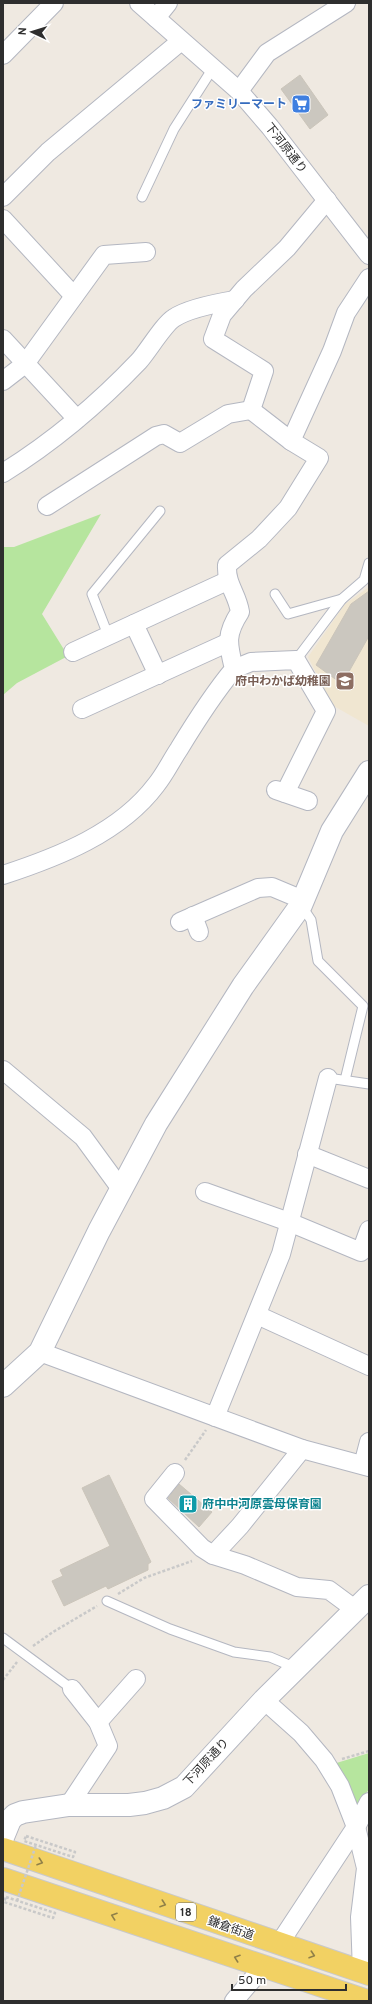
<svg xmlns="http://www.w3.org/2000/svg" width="372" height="2004" viewBox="0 0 372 2004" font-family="Overpass,'Noto Sans JP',sans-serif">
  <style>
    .education { fill: #f0e6d1 }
    .green { fill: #b6e59e }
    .building { fill: #cbc7bf; stroke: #cbc5ba }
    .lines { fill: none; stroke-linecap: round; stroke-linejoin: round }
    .lane-casing { stroke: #b4b7c1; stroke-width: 11 }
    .street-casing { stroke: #b4b7c1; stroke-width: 20 }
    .secondary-casing { stroke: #b4b7c1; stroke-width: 24 }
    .primary-casing { stroke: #c9c9c9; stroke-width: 24 }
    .path { stroke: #c9c9c9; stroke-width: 2.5; stroke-dasharray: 3 2; stroke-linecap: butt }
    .lane { stroke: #fff; stroke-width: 9 }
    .street { stroke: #fff; stroke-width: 18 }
    .secondary { stroke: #fff; stroke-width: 22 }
    .primary { stroke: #f2d163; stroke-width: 22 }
    .path-bridge { stroke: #c9c9c9; stroke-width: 2.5; stroke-dasharray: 3 2; stroke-linecap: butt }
    .oneway { stroke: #908048 }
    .labels { text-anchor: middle; stroke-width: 3; stroke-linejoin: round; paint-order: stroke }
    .shield { fill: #fff; stroke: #6d6d6d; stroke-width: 1 }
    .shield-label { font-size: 11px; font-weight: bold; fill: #2e2e2e }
    .shop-label { font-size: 12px; font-weight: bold; fill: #366cbe; stroke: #fff; text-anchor: end }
    .street-label { font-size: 12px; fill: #2e2e2e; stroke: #fff }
    .education-label { font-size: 12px; font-weight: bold; fill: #785e54; stroke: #fff; text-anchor: end }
    .culture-label { font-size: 12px; font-weight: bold; fill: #0d838f; stroke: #fff; text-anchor: start }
  </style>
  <rect width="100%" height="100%" fill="#efe9e1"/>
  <!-- education -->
  <path class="education" d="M369 587V726L332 705 308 657 345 604Z"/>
  <!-- green -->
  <g class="green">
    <path d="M101 514 42 614 68 656 17 683 3 695V547H14Z"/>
    <path d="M369 1753V1789L352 1814 330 1765Z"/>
  </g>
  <!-- building -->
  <g class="building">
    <path d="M300 75 328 115 310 129 281 89Z"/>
    <path d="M369 591V636L342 684 316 665 351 604Z"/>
    <path d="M109 1475 151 1562 148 1564V1570L108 1589 106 1586 64 1606 52 1581 63 1576 60 1570 110 1546 82 1488Z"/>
    <path d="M179 1484 212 1512 199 1527 168 1498Z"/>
  </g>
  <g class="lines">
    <defs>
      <g id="lane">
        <path d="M142 197 174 129 213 68"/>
        <path d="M275 594 288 614 342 599"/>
        <path d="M108 635 92 594 160 511"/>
        <path d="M296 660 342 599 364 580 369 563"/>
        <path d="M301 905 311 920 318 961 363 1006 345 1080"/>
        <path d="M328 1078 369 1084"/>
        <path d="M107 1601 170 1629 234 1652 270 1657 296 1668"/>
        <path d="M3 1638 72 1689"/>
      </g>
      <g id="street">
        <path d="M139 3 239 91 270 127 369 255"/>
        <path d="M156 18 168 3"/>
        <path d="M3 55 54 3"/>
        <path d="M239 91 267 53 346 3"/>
        <path d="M3 197 48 152 181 41"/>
        <path d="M3 219 74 296"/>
        <path d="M3 339 77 419"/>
        <path d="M3 381 25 364 104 255 146 252"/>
        <path d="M291 441 251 410 264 371 213 339 222 315 244 289 287 248 327 200"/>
        <path d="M3 473C53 442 99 403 139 361 148 351 164 324 174 318 189 308 217 303 235 300"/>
        <path d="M47 506 156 436 164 434 180 443 228 414 251 410"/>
        <path d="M134 624 158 675"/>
        <path d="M73 652 227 581"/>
        <path d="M234 669 251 662 296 660 326 711 285 793"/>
        <path d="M82 709 227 643"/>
        <path d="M276 790 308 801"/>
        <path d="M3 875C58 857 120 833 156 785 165 774 171 761 179 749 196 721 213 694 234 669 228 644 225 635 240 612 237 593 226 585 227 565L259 539 288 508 319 458 291 441 332 351 346 313 369 278"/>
        <path d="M193 916 199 932"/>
        <path d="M180 922 258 888 272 887 303 900"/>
        <path d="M3 1070 83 1137 121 1189"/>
        <path d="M307 1154 369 1179"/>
        <path d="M205 1192 289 1222 361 1252 369 1230"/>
        <path d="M257 1315 369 1366"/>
        <path d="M40 1352 302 1449 369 1467"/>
        <path d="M215 1417 281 1254 328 1078"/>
        <path d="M363 1465 369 1442"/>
        <path d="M175 1473 154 1499 202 1548 213 1555 245 1565 297 1587 329 1590 356 1610"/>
        <path d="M213 1555 240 1526 302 1449"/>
        <path d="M264 1700 301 1733 324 1760 340 1786 356 1827 366 1868 360 1917 362 1972"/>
        <path d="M98 1722 136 1679"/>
        <path d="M69 1805 108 1746 98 1722 72 1689"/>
        <path d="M279 1944 356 1827 369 1802"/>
        <path d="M234 2001 263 1967"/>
      </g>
      <g id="secondary">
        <path d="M3 1386 40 1352 99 1231 156 1124 243 986 301 905 332 831 369 772"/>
        <path d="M3 1837 10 1820 15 1815 23 1812 69 1805H129L145 1803 163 1798 184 1787 264 1700 369 1596"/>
      </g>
      <g id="primary">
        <path d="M3 1849 369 1974"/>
        <path d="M3 1879 367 2001"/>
      </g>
    </defs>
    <!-- lane casing -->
    <use href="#lane" class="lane-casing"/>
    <!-- street casing -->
    <use href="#street" class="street-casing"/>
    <!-- secondary casing -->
    <use href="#secondary" class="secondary-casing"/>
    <!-- primary casing -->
    <use href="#primary" class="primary-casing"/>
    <!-- path -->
    <g class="path">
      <path d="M185 1460 206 1430"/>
      <path d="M118 1594 144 1578 192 1561"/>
      <path d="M33 1646 53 1632 97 1606"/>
      <path d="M3 1680 17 1662"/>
      <path d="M342 1759 369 1751"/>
    </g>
    <!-- lane -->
    <use href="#lane" class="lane"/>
    <!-- street -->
    <use href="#street" class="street"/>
    <!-- secondary -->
    <use href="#secondary" class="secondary"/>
    <!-- primary -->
    <use href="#primary" class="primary"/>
    <!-- path-bridge -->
    <g class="path-bridge">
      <path d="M26 1836 75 1852 73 1857 24 1841Z"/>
      <path d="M6 1897 55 1913 53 1918 4 1902Z"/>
      <path d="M17 1901 36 1845"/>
    </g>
  </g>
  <!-- one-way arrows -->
  <defs><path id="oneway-chevron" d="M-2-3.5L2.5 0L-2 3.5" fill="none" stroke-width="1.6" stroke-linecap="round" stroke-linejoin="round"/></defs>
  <g class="oneway">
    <use href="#oneway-chevron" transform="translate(40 1862) rotate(19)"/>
    <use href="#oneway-chevron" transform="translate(163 1904) rotate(19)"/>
    <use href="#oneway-chevron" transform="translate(114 1916) rotate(-161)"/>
    <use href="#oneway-chevron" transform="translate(312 1955) rotate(18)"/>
    <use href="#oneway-chevron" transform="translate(237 1958) rotate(-161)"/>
  </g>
  <!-- icons -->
  <defs>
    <symbol id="supermarket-square" viewBox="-11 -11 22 22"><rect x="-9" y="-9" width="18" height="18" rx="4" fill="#3f7fe0" stroke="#fff"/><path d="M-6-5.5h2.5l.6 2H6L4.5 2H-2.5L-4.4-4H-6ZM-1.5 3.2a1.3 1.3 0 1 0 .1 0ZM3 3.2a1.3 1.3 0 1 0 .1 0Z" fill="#fff"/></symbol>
    <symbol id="school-square" viewBox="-11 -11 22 22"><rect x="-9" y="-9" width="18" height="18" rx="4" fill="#8d6e63" stroke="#fff"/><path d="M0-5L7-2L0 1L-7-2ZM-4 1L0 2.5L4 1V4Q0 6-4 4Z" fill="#fff"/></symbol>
    <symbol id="building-square" viewBox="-11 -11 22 22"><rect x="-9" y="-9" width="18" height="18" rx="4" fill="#0f9aa8" stroke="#fff"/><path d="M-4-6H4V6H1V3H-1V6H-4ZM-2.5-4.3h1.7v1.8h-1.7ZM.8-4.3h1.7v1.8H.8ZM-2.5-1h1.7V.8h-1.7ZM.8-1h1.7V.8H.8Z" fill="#fff"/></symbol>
  </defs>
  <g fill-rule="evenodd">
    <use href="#supermarket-square" x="290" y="93" width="22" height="22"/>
    <use href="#school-square" x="334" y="670" width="22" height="22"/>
    <use href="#building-square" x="177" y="1493" width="22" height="22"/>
  </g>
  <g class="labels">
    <!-- shield labels -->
    <rect class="shield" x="176" y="1903" width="20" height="18" rx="3"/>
    <g class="shield-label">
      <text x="186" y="1916">18</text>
    </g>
    <!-- shop labels -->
    <g class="shop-label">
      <text x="287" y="108">ファミリーマート</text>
    </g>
    <!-- street labels -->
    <g class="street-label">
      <text transform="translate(286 148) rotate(52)" y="4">下河原通り</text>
      <text transform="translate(206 1762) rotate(-47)" y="4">下河原通り</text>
      <text transform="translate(231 1928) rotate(19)" y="4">鎌倉街道</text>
    </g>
    <!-- education labels -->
    <g class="education-label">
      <text x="331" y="685">府中わかば幼稚園</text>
    </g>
    <!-- culture labels -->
    <g class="culture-label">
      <text x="202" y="1508">府中中河原雲母保育園</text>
    </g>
  </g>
  <!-- border -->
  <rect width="372" height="2004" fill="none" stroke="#2e2e2e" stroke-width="8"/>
  <!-- north arrow -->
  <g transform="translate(32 32) rotate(274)" stroke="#ffffff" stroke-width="3" paint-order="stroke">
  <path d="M0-3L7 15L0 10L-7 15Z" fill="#2e2e2e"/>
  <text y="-6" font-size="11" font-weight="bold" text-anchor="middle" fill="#2e2e2e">N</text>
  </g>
  <!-- scale -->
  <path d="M232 1984v6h114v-6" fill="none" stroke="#2e2e2e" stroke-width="2"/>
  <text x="238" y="1984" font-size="12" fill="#2e2e2e" stroke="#ffffff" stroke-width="3" paint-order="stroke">50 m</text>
</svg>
